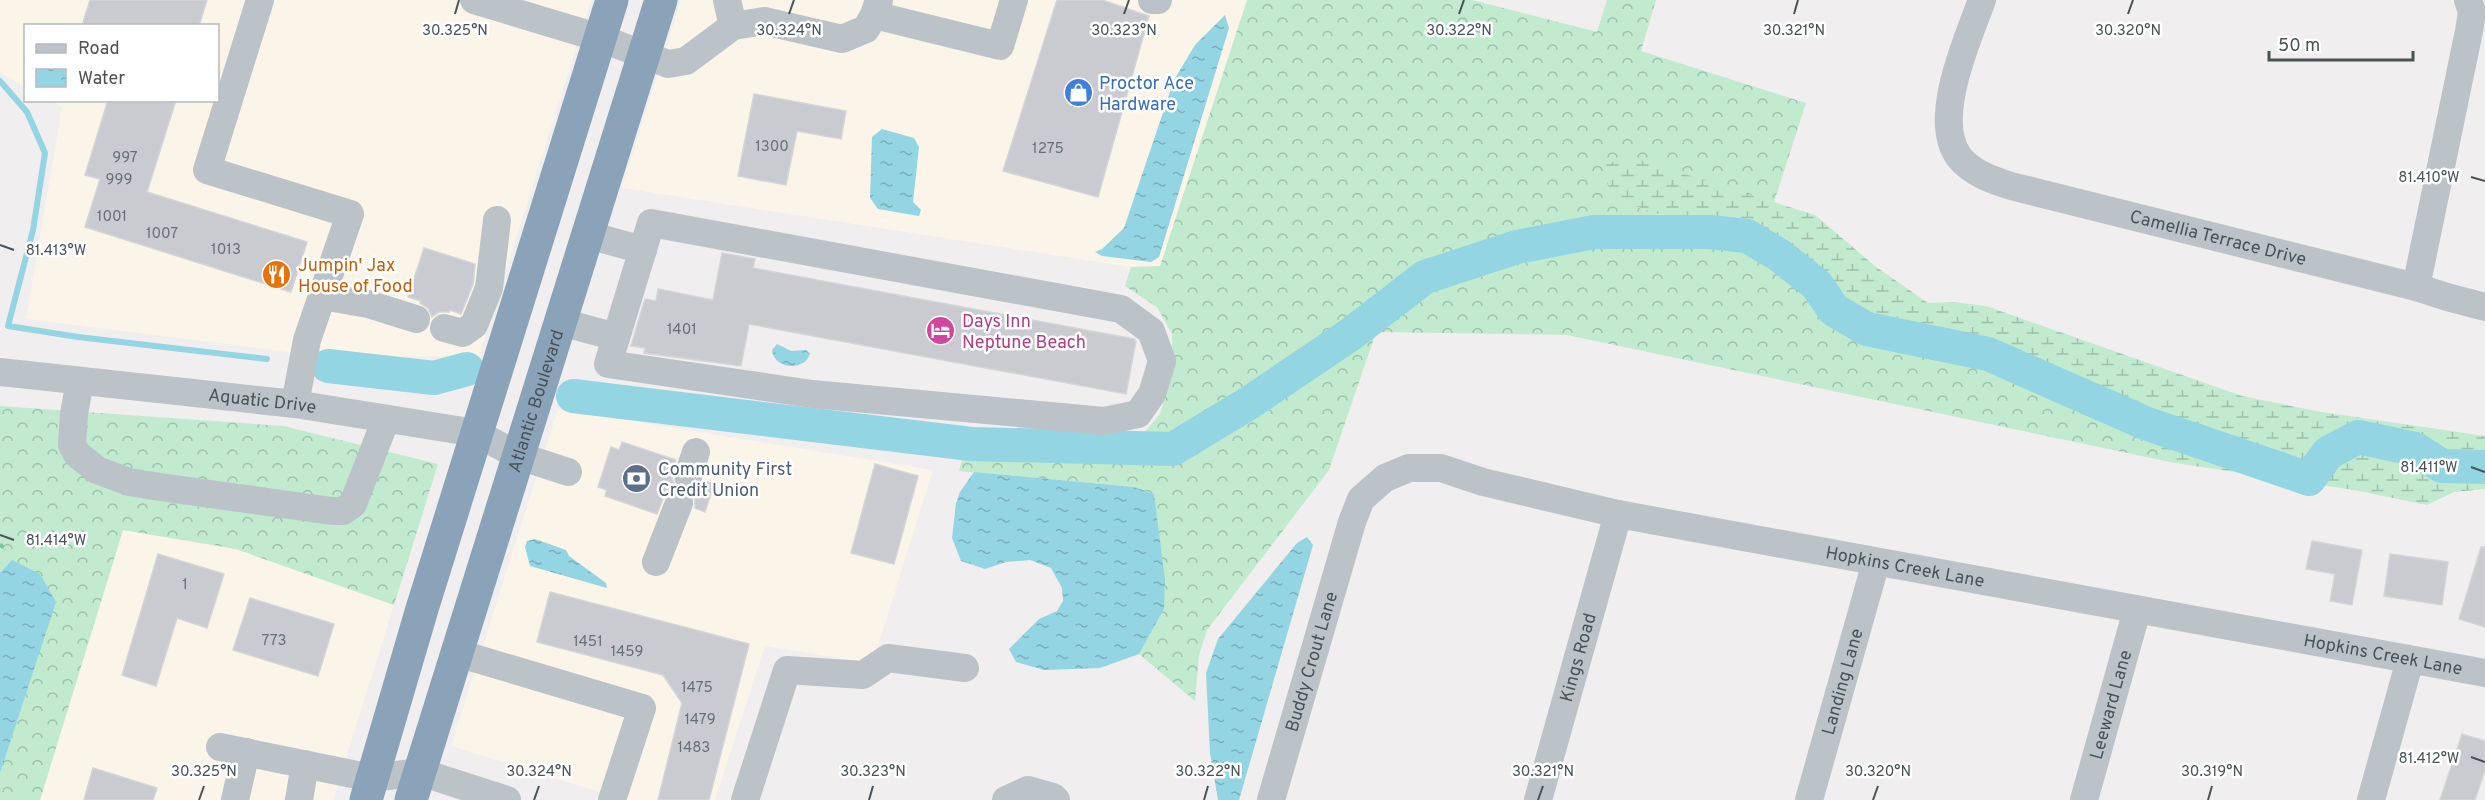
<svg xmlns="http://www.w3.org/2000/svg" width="2485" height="800" viewBox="0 0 2485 800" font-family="Overpass,sans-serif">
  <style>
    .commercial { fill: #faf4e9 }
    .forest { fill: url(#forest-crowns) }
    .wetland { fill: url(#wetland-marsh) }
    .water { fill: url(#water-ripples) }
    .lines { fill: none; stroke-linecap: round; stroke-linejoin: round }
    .stream { stroke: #93d5e2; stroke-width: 6 }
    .river { stroke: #93d5e2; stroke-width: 34 }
    .building { fill: #c9cbd0; stroke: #d3d5d9; stroke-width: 1.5 }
    .path { stroke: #7dc49e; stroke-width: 4; stroke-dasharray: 4.5 3; stroke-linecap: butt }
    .minor { stroke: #bbc3c9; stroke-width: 28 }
    .highway { stroke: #8ba3b8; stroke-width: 33 }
    .ticks { fill: none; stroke: #485259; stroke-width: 2 }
    .labels { text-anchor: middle; stroke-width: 5; stroke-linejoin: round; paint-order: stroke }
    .number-label { font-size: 15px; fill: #687077 }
    .shop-label { font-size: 18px; fill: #366cbe; stroke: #fff; text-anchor: start }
    .street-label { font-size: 18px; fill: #485259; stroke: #fff }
    .food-label { font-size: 18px; fill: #c56008; stroke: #fff; text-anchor: start }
    .hotel-label { font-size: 18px; fill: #b23c85; stroke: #fff; text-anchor: start }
    .service-label { font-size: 18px; fill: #4e5e75; stroke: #fff; text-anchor: start }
    .ticks-label { font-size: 15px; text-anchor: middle; fill: #485259; stroke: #fff; stroke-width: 5; stroke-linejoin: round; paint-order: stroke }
  </style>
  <defs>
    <pattern id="forest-crowns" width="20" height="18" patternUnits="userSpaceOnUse" patternTransform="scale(1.5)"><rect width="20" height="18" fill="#c1eacf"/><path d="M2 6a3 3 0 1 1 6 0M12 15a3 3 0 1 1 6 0" fill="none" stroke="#9fc0ab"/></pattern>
    <pattern id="wetland-marsh" width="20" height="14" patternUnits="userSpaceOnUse" patternTransform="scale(1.5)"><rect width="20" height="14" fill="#c1eacf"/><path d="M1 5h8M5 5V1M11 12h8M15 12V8" fill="none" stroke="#9fc0ab"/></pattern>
    <pattern id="water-ripples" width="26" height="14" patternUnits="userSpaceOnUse" patternTransform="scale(1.5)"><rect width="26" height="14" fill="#93d5e2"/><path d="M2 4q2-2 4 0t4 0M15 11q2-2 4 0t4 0" fill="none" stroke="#7aafba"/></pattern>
  </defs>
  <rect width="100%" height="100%" fill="#f0eeee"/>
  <!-- commercial -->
  <g class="commercial">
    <path d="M0 0H591L479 356 327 357 26 319 62 107 50 101 218 100V26H26L25 87 0 73Z"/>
    <path d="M681 0H1247L1160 267H1131L622 188Z"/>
    <path d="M558 409 933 470 877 649 859 661 765 646 715 800H625L451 746Z"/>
    <path d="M123 530 236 549 394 605 333 800H40Z"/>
  </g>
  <!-- forest -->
  <g class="forest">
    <path d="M1247 0H1472L1597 32 1607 0H1656L1641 51 1806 103 1774 202 1678 174 1630 204 1717 235 1814 296 1848 328 1890 341 1976 358 2138 437 2175 463 1567 335 1376 332 1329 470 1207 630 1199 655 1195 701 1139 654 1164 609 1154 494 1134 487 959 471 969 435 1137 441 1160 414 1173 371 1172 334 1157 307 1125 286 1131 267 1160 266Z"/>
    <path d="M0 406 283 426 438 464 394 605 236 549 123 530 40 800H0Z"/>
  </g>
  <!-- wetland -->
  <path class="wetland" d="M1627 156 1815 215 1875 266 1928 303 1953 302 1986 306 2242 396 2321 412 2485 436V489L2454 492 2427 505 2354 490 2175 463 2138 437 1976 358 1890 341 1848 328 1814 296 1717 235 1630 204 1609 189 1605 165Z"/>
  <!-- water -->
  <g class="water">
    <path d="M1225 15 1229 28 1159 257 1151 262 1102 256 1095 252 1102 249 1124 228 1174 80 1195 45Z"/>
    <path d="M882 129 914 138 919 147 913 202 921 210 919 216 878 209 870 198 872 137Z"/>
    <path d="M777 344 791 351 806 350 810 354C804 372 774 369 772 350Z"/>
    <path d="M974 472 1134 487 1154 494 1165 580 1164 609 1139 654 1100 668 1044 670 1016 662 1009 649 1039 619 1057 611 1063 601 1062 588 1051 568 1030 560 1006 562 985 569 961 561 952 538 956 503 960 492Z"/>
    <path d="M1307 537 1313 545 1239 800H1218L1210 753 1206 673 1218 639 1297 543Z"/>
    <path d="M535 539 566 550 569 556 606 583 607 588 530 566 525 547 527 541Z"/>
    <path d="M12 560 40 574 56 602 0 773V573Z"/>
  </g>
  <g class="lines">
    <!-- stream -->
    <path class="stream" d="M0 81 27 112 45 153 33 230 8 326 78 337 267 359"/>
    <!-- river -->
    <g class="river">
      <path d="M328 366 434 378 467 369"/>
      <path d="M573 396 971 444 1173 449 1249 403 1351 334 1425 277 1517 247 1594 232H1709L1747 236 1779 255 1817 285 1834 310 1867 329 1988 354 2145 423 2309 479 2328 453 2358 437 2415 449 2442 466 2485 467"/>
    </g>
  </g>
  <!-- building -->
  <g class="building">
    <path d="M90 0H207L199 26H82Z"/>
    <path d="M1057 0H1102L1149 16 1098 197 1003 171Z"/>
    <path d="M754 94 846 111 841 139 797 131 786 185 738 176Z"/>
    <path d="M108 100H176L147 192 307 242 291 292 85 227 100 179 85 175Z"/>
    <path d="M424 248 475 264 473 284 461 314 450 310 449 312H439L432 317 428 308 420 303 421 301 408 297Z"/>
    <path d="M722 253 755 259 753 268 1134 339 1136 341 1126 394 749 324 741 366 644 353 645 348 631 346 645 299 656 301 658 289 713 300Z"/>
    <path d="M622 442 676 460 672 479 676 487 668 491 664 496 657 514 605 496 607 490 598 487 611 447 619 450Z"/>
    <path d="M875 464 918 476 894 564 851 553Z"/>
    <path d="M704 481 714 484 705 512 695 508V500L691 492 698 489Z"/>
    <path d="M2312 541 2362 550 2352 605 2330 601 2335 574 2306 569Z"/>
    <path d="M2481 547H2485V627L2459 619Z"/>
    <path d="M158 554 224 574 207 628 177 618 156 686 122 675Z"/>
    <path d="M2390 554 2448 562 2442 605 2384 596Z"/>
    <path d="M550 592 749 644 709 800H658L682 703 663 675 537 642Z"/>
    <path d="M250 598 334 624 318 676 233 650Z"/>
    <path d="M2462 734 2485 741V770L2475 800H2440Z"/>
    <path d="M93 768 157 788 153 800H84Z"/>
  </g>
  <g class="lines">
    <!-- path -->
    <path class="path" d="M0 544 5 550"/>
    <!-- minor -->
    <g class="minor">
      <path d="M260 0 207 170 350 214 307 340 295 404"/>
      <path d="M474 0 600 38 668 64 686 61 733 26 764 21 842 39 866 29 874 15 879 0"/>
      <path d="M727 0 733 26"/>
      <path d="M1152 0H1158"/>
      <path id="s1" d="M1982 0C1968 39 1931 119 1959 157 1972 173 1992 180 2011 186L2416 287 2447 297 2485 307"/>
      <path d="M874 15 1000 46 1014 0"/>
      <path d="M651 223 1121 309 1151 331 1162 361 1152 394 1138 414 1104 421 812 394 608 364Z"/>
      <path d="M588 235 643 250"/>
      <path d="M2416 287 2469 31 2472 12 2468 0"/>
      <path d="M322 296 368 304 416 319"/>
      <path d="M561 322 616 337"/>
      <path d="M444 328 463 333 474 325 489 288 497 220"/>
      <path id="s2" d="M0 372 295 404 476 433 519 456 568 472"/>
      <path d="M80 381 74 414 72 445 77 454 97 470 129 482 160 487 332 511H343L353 504 386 419"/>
      <path d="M688 476 696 452"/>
      <path d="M656 562 679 503"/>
      <path d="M457 653 642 708 612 800"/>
      <path d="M220 747 372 778 420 772 507 800"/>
      <path d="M235 800 246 752"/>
      <path d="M299 800 305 764"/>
      <path d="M745 800 787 670 863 675 888 658 965 668"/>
      <path d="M1006 800 1028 790 1053 797 1056 800"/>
      <path id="s3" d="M1271 800 1352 522 1361 499 1385 478 1409 468H1441L1483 482 1618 514 2485 673"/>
      <path id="s4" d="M1538 800 1618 514"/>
      <path id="s5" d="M1809 800 1876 562"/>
      <path id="s6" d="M2084 800 2137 610"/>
      <path d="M2371 800 2410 660"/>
    </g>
    <!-- highway -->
    <g class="highway">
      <path d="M366 800 422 609 612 0"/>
      <path id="s7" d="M411 800 661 0"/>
    </g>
  </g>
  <!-- ticks -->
  <path class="ticks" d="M455 14 459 0M789 14 794 0M1124 14 1129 0M1459 14 1464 0M1794 14 1798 0M2128 14 2133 0M2471 177 2485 181M0 245 14 250M2471 467 2485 472M0 535 14 540M2471 757 2485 762M199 800 204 786M534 800 539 786M869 800 873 786M1204 800 1208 786M1538 800 1543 786M1873 800 1878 786M2208 800 2212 786"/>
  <!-- icons -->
  <defs>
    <symbol id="shop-disc" viewBox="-11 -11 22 22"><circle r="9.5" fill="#3f7fe0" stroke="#fff"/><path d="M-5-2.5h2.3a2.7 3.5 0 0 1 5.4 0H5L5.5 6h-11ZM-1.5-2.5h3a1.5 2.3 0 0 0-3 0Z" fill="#fff"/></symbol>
    <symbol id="restaurant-disc" viewBox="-11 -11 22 22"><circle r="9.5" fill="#e8710a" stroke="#fff"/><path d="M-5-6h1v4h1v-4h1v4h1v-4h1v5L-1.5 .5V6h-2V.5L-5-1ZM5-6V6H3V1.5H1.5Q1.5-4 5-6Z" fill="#fff"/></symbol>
    <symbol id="hotel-disc" viewBox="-11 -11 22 22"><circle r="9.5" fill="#d1479c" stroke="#fff"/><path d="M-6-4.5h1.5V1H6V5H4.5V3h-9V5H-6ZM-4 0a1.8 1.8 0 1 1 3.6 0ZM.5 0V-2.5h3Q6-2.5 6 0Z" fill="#fff"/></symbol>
    <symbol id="bank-disc" viewBox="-11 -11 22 22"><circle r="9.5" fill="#5c6f8a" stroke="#fff"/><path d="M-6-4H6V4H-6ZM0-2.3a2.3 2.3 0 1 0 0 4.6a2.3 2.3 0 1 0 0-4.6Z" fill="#fff"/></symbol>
  </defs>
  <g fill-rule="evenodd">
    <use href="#shop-disc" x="1062" y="76" width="33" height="33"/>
    <use href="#restaurant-disc" x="260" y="258" width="33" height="33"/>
    <use href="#hotel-disc" x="924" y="314" width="33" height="33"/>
    <use href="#bank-disc" x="620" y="462" width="33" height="33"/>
  </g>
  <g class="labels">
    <!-- number labels -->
    <g class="number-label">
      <text x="772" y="151">1300</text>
      <text x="1048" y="153">1275</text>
      <text x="125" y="162">997</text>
      <text x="119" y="184">999</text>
      <text x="112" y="221">1001</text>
      <text x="162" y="238">1007</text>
      <text x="226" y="254">1013</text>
      <text x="682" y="334">1401</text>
      <text x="185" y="589">1</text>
      <text x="274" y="645">773</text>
      <text x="588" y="646">1451</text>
      <text x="627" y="656">1459</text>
      <text x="697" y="692">1475</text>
      <text x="700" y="724">1479</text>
      <text x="694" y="752">1483</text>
    </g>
    <!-- shop labels -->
    <g class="shop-label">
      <text x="1099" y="89">Proctor Ace<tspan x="1099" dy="21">Hardware</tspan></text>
    </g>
    <!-- street labels -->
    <g class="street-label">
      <text dy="6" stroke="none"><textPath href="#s1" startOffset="438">Camellia Terrace Drive</textPath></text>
      <text dy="6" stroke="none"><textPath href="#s7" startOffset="418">Atlantic Boulevard</textPath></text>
      <text dy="6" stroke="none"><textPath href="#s2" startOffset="264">Aquatic Drive</textPath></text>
      <text dy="6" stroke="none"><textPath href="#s3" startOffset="879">Hopkins Creek Lane</textPath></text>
      <text dy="6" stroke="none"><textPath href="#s3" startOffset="1365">Hopkins Creek Lane</textPath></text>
      <text dy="6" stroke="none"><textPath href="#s4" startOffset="148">Kings Road</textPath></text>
      <text dy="6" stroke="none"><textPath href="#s3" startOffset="144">Buddy Crout Lane</textPath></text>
      <text dy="6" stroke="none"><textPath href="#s5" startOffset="123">Landing Lane</textPath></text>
      <text dy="6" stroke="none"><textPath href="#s6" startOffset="99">Leeward Lane</textPath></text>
    </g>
    <!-- food labels -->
    <g class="food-label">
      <text x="298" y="271">Jumpin' Jax<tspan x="298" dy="21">House of Food</tspan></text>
    </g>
    <!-- hotel labels -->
    <g class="hotel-label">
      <text x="962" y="327">Days Inn<tspan x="962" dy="21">Neptune Beach</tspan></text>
    </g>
    <!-- service labels -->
    <g class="service-label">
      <text x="658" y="475">Community First<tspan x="658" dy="21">Credit Union</tspan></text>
    </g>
  </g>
  <g class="ticks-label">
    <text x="455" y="35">30.325°N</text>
    <text x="789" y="35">30.324°N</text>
    <text x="1124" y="35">30.323°N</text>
    <text x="1459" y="35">30.322°N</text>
    <text x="1794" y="35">30.321°N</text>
    <text x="2128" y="35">30.320°N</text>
    <text x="2429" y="182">81.410°W</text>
    <text x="56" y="255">81.413°W</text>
    <text x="2429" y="472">81.411°W</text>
    <text x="56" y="545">81.414°W</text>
    <text x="2429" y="763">81.412°W</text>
    <text x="2212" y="776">30.319°N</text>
    <text x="204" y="776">30.325°N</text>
    <text x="539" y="776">30.324°N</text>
    <text x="873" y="776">30.323°N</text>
    <text x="1208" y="776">30.322°N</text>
    <text x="1543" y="776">30.321°N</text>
    <text x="1878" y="776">30.320°N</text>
  </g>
  <!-- legend -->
  <rect x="24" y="24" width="195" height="78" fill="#ffffff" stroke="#b6babd" stroke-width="1.5"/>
  <rect x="36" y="44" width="30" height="9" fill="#bbc3c9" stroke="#b6babd" stroke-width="1.5"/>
  <text x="78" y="54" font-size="18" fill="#485259">Road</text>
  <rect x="36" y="69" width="30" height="18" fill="url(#water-ripples)" stroke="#b6babd" stroke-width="1.5"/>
  <text x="78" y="84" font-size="18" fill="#485259">Water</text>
  <!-- scale -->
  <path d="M2269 51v9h144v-9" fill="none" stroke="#485259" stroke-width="3"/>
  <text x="2278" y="51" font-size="18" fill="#485259" stroke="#ffffff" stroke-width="4.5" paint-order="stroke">50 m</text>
</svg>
